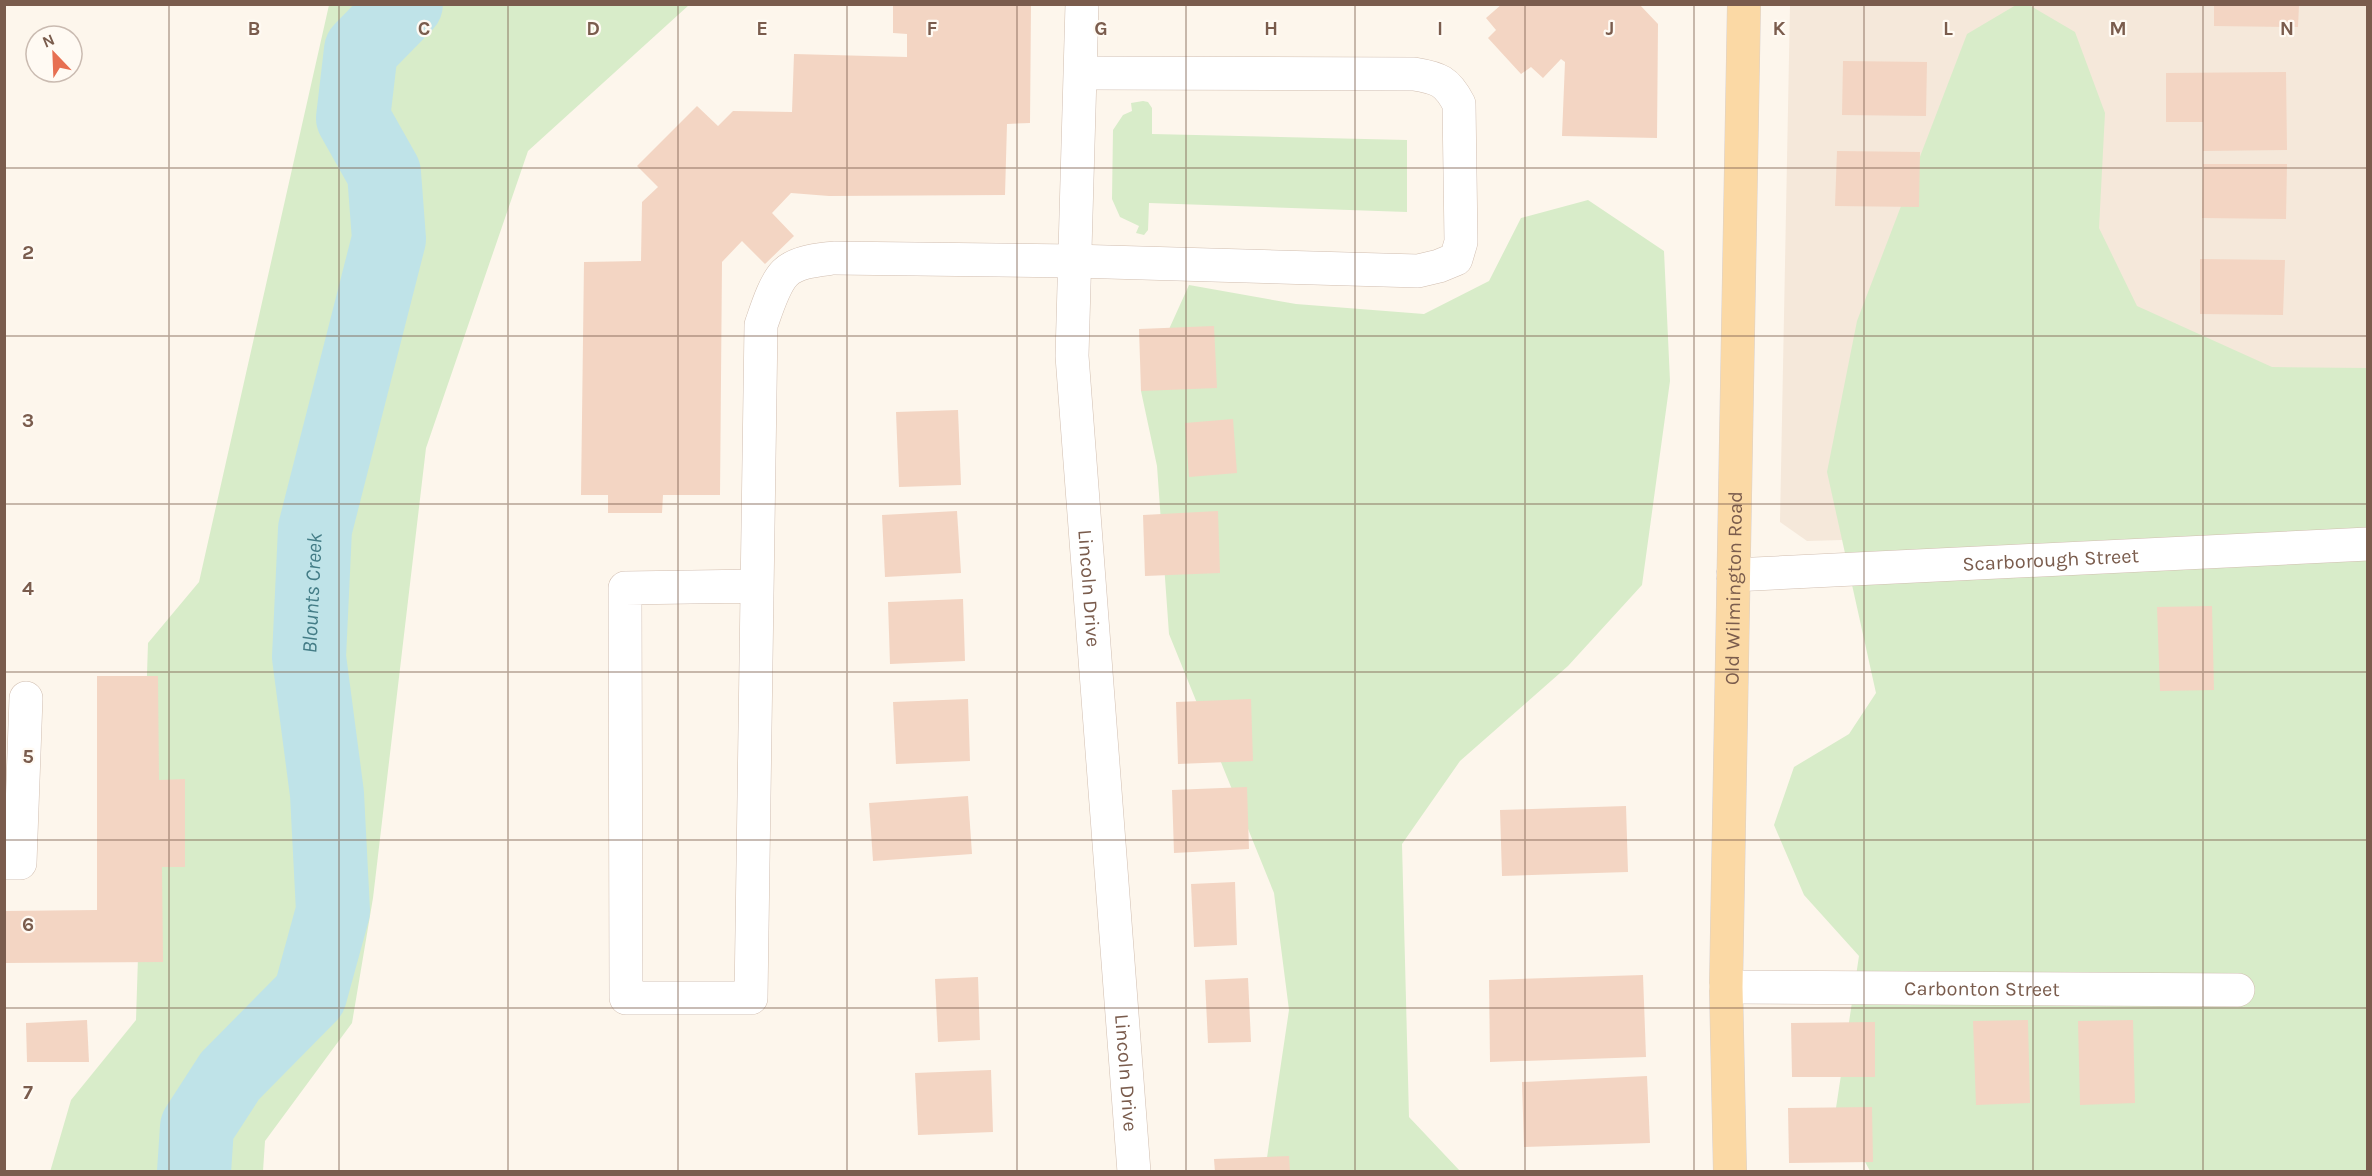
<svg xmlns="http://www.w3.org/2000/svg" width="2372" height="1176" viewBox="0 0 2372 1176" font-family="Karla,sans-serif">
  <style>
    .residential { fill: #f5e8da }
    .green { fill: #d8ecc9 }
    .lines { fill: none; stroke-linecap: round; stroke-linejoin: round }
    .river { stroke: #bfe3e8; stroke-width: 74 }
    .building { fill: #f3d5c3 }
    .minor-casing { stroke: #d1beb0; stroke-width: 34 }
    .major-casing { stroke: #dad1cd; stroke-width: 34 }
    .minor { stroke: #fff; stroke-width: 33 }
    .major { stroke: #fbd9a5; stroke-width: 33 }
    .grid { fill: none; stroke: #7a5c4d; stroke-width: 1.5; stroke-opacity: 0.55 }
    .labels { text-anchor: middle; stroke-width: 4.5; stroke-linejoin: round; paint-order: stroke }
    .street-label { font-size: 20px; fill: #7a5c4d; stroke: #fffaf3 }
    .water-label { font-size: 21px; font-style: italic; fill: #437c86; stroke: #fffaf3 }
    .grid-label { font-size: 20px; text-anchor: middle; font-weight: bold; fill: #7a5c4d; stroke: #fffaf3; stroke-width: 4.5; stroke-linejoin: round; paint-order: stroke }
  </style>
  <rect width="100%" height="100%" fill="#fdf6ec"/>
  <!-- residential -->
  <path class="residential" d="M1790 5H2367V525L1807 541 1780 522Z"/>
  <!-- green -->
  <g class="green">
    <path d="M329 5H689L528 151 426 448 373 898 352 1023 265 1141 263 1171 50 1172 71 1100 136 1020 148 643 199 582Z"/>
    <path d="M2016 5H2029L2075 32 2105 113 2099 228 2137 306 2272 367 2367 368V1171H1870L1836 1108 1859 956 1804 895 1774 825 1794 767 1849 734 1876 693 1827 472 1857 321 1967 34Z"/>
    <path d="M1143 101 1148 102 1152 108V134L1407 140V212L1149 203 1148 230 1144 235 1136 233 1139 226 1120 217 1112 199 1113 130 1123 115 1132 111 1131 103Z"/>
    <path d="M1588 200 1664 251 1670 381 1642 585 1568 666 1460 761 1402 844 1409 1117 1460 1171H1265L1289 1010 1274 893 1169 634 1157 466 1141 391 1189 285 1296 304 1424 314 1489 281 1521 218Z"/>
  </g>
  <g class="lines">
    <!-- river -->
    <path class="river" id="s1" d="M194 1172 197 1127 230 1076 310 995 333 911 327 794 309 657 315 529 389 239 384 173 353 118 361 50 406 4"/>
  </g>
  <!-- building -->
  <g class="building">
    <path d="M893 4H1031L1030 123 1007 124 1005 195 829 196 791 193 772 213 794 236 765 264 742 241 722 262 720 495H663L662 513H608V495H581L584 262 641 261 642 202 658 187 637 166 697 106 718 126 733 111 792 112 794 54 907 57V34L893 33Z"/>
    <path d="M1502 4H1639L1658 24 1657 138 1562 136 1565 62 1561 59 1543 78 1531 67 1521 74 1488 38 1496 30 1486 18Z"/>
    <path d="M2214 5H2299L2298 27 2214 26Z"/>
    <path d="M1843 61 1927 62 1926 116 1842 115Z"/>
    <path d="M2286 72 2287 150 2203 151V122H2166V73Z"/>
    <path d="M1837 151 1920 152 1919 207 1835 206Z"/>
    <path d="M2203 164H2287L2286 219 2202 218Z"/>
    <path d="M2200 259 2285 260 2283 315 2200 314Z"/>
    <path d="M1214 326 1217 388 1141 391 1139 329Z"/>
    <path d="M958 410 961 485 899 487 896 412Z"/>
    <path d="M1233 419 1237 473 1189 477 1185 423Z"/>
    <path d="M957 511 961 573 885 577 882 515Z"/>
    <path d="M1218 511 1220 573 1145 576 1143 515Z"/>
    <path d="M963 599 965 661 890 664 888 602Z"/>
    <path d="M2212 606 2214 690 2160 691 2157 607Z"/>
    <path d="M97 676H158L159 780 185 779V867H162L163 962 4 963V911L97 910Z"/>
    <path d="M968 699 970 761 896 764 893 702Z"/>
    <path d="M1251 699 1253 761 1178 764 1176 702Z"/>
    <path d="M1247 787 1249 849 1174 853 1172 790Z"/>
    <path d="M968 796 972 854 873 861 869 803Z"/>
    <path d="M1626 806 1628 872 1502 876 1500 810Z"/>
    <path d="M1235 882 1237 945 1194 947 1191 884Z"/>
    <path d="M1643 975 1646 1057 1490 1062 1489 980Z"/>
    <path d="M978 977 980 1040 938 1042 935 979Z"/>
    <path d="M1248 978 1251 1042 1208 1043 1205 980Z"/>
    <path d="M87 1020 89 1062H27L26 1023Z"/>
    <path d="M2028 1020 2030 1103 1976 1105 1973 1021Z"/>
    <path d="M2133 1020 2135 1103 2080 1105 2078 1021Z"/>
    <path d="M1875 1022V1077H1792L1791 1023Z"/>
    <path d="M991 1070 993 1132 918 1135 915 1073Z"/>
    <path d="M1647 1076 1650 1143 1524 1147 1522 1082Z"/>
    <path d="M1872 1107 1873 1162 1789 1163 1788 1108Z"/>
    <path d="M1289 1156 1290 1172H1215L1214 1159Z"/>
  </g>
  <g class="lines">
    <defs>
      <g id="minor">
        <path id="s2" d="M1082 4 1072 356 1134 1172"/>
        <path id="s3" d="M1733 575 2368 544"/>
        <path d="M757 586 625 588 626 998H751L761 325C766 311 774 284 785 273 797 261 819 260 834 258L1073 261 1418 271 1439 266 1456 259 1461 242 1459 104C1447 81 1439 78 1414 74L1081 73"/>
        <path d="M4 863H20L26 698"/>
        <path id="s4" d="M1726 987 2238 990"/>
      </g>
      <g id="major">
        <path id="s5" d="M1730 1172 1726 987 1744 4"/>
      </g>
    </defs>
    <!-- minor casing -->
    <use href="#minor" class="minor-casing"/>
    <!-- major casing -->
    <use href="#major" class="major-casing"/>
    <!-- minor -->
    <use href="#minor" class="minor"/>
    <!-- major -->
    <use href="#major" class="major"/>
  </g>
  <!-- grid -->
  <path class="grid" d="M169 4V1172M339 4V1172M508 4V1172M678 4V1172M847 4V1172M1017 4V1172M1186 4V1172M1355 4V1172M1525 4V1172M1694 4V1172M1864 4V1172M2033 4V1172M2203 4V1172M4 168H2368M4 336H2368M4 504H2368M4 672H2368M4 840H2368M4 1008H2368"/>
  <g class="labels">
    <!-- street labels -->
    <g class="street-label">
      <text dy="7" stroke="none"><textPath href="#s3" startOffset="318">Scarborough Street</textPath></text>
      <text dy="7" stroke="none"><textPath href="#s2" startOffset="585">Lincoln Drive</textPath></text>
      <text dy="7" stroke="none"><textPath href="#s5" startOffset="584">Old Wilmington Road</textPath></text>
      <text dy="7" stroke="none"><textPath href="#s4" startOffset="256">Carbonton Street</textPath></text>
      <text dy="7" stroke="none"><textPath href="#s2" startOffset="1071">Lincoln Drive</textPath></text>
    </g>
    <!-- water labels -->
    <g class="water-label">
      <text dy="7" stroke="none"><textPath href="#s1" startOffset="626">Blounts Creek</textPath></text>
    </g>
  </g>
  <g class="grid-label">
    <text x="254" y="35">B</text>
    <text x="424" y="35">C</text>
    <text x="593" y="35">D</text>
    <text x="762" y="35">E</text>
    <text x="932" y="35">F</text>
    <text x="1101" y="35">G</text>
    <text x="1271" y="35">H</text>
    <text x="1440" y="35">I</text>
    <text x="1610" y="35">J</text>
    <text x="1779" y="35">K</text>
    <text x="1948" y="35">L</text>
    <text x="2118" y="35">M</text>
    <text x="2287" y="35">N</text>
    <text x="28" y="259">2</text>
    <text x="28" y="427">3</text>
    <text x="28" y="595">4</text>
    <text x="28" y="763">5</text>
    <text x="28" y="931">6</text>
    <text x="28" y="1099">7</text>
  </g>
  <!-- border -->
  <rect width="2372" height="1176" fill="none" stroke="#7a5c4d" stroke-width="12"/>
  <!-- north arrow -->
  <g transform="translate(54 54) rotate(337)"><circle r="28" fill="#fffaf3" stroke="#cabbb1" stroke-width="1.5"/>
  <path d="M0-4.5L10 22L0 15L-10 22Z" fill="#e76f51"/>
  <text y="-9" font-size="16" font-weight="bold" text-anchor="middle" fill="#7a5c4d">N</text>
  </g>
</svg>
